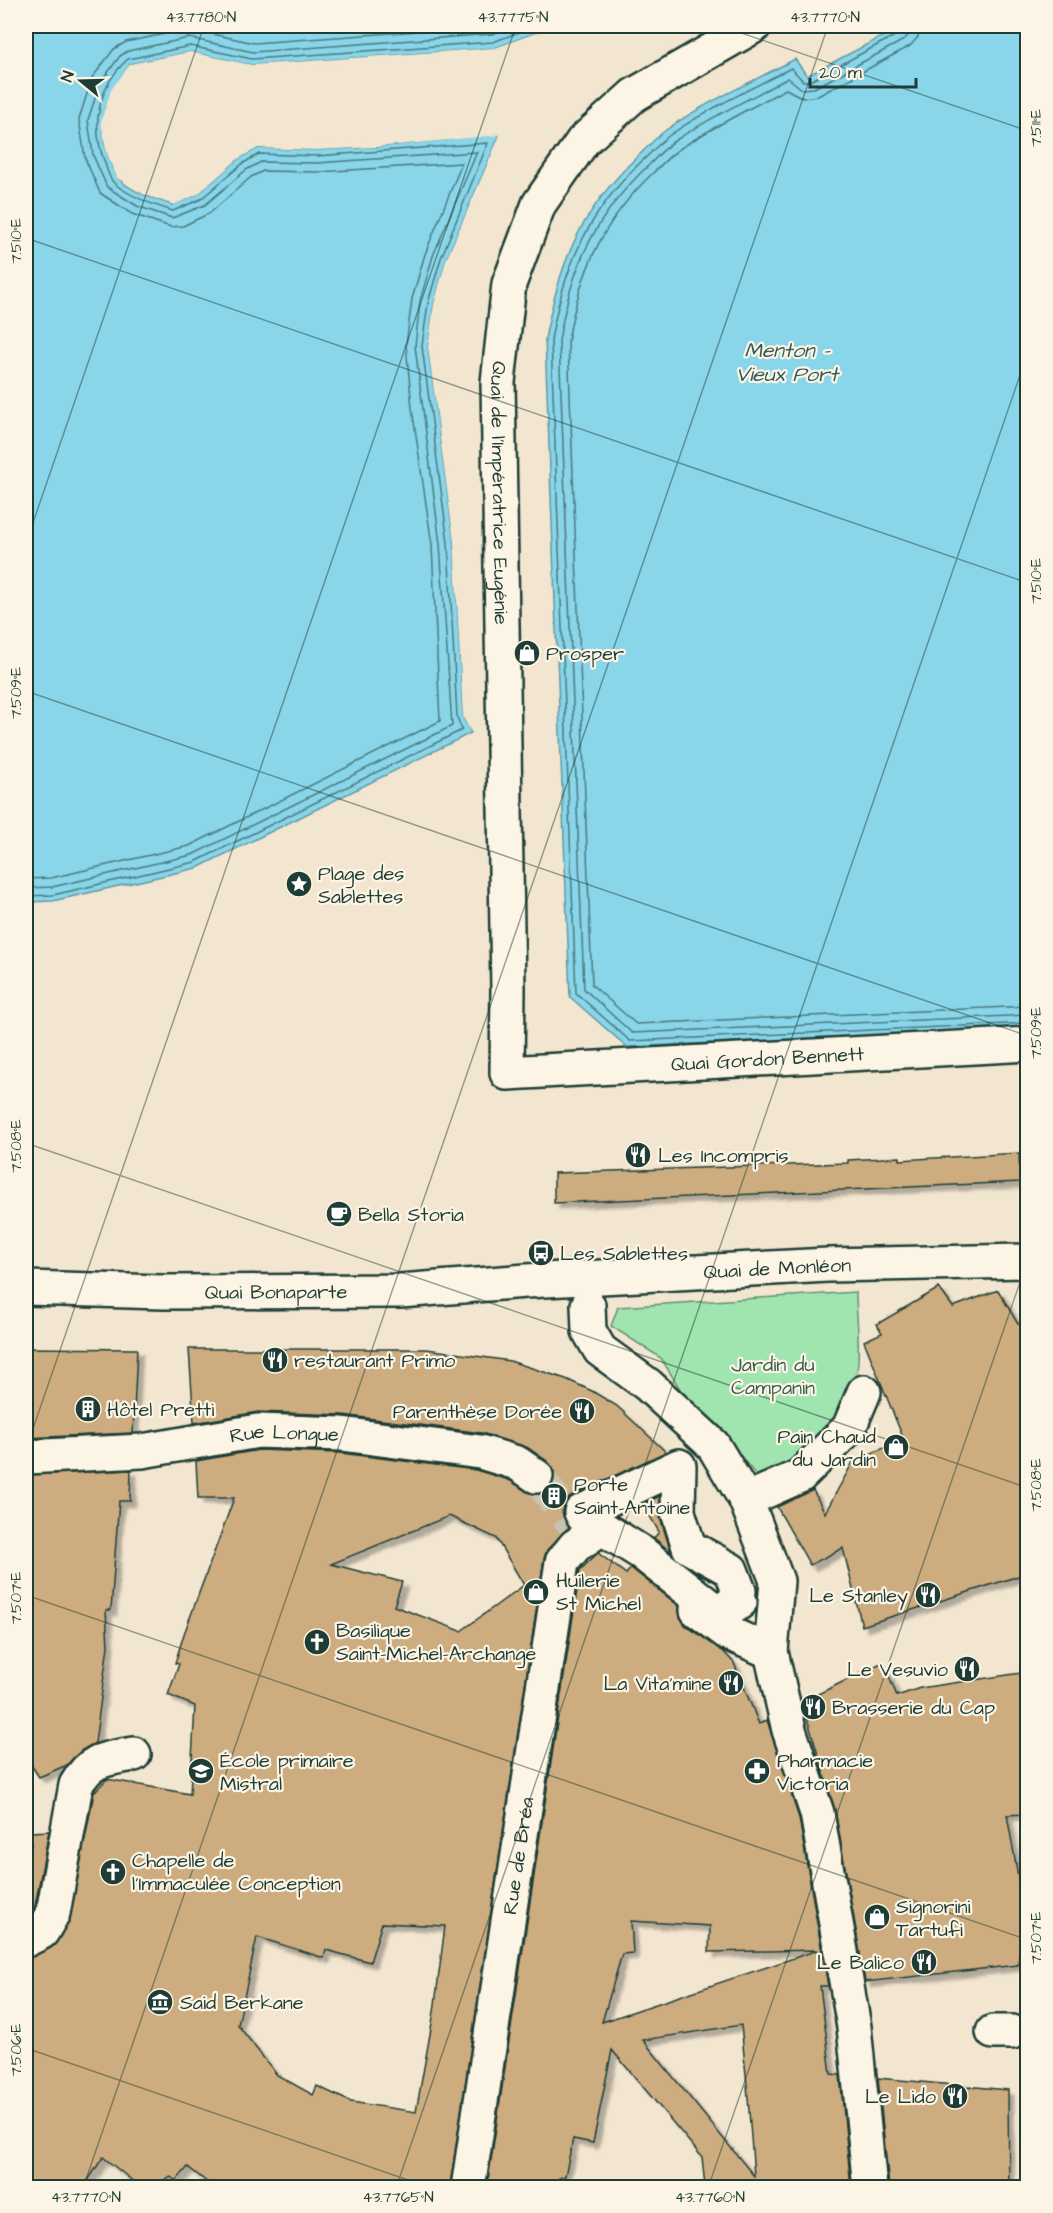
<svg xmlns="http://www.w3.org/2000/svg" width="1053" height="2213" viewBox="0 0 1053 2213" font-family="'Architects Daughter',sans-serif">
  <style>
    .green { fill: #a0e4af; stroke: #609072; stroke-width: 1.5 }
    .water { fill: #89d5ea; stroke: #5f98a1; stroke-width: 1.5 }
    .pier { fill: #f3e6d1 }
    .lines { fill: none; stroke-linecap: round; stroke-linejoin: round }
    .shore { stroke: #497a7d; stroke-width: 1.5 }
    .building { fill: #cdac80; stroke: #1f3d34; stroke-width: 1.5; fill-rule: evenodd; filter: url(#shadow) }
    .minor-tunnel { stroke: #c9c4b2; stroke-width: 33; stroke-dasharray: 33 16; stroke-linecap: butt }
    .minor-casing { stroke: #1f3d34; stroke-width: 38 }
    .major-casing { stroke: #1f3d34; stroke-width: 38 }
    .minor { stroke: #fcf5e5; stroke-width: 33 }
    .major { stroke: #fcf5e5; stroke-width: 33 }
    .ticks { fill: none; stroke: #1f3d34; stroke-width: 1.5; stroke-opacity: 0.45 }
    .labels { text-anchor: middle; stroke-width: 4.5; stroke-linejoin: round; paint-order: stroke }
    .street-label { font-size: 20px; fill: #1f3d34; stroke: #fcf5e5 }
    .poi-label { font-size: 20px; fill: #1f3d34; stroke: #fcf5e5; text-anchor: start }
    .park-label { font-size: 20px; fill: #395e4d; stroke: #fcf5e5 }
    .water-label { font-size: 21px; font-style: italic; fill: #345b58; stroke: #fcf5e5 }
    .neatline { fill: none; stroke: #1f3d34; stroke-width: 2 }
    .ticks-label { font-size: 15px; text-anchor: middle; fill: #1f3d34 }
  </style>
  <defs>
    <filter id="shadow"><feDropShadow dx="5.5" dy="5.5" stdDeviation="1.5" flood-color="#0004"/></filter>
  </defs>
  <rect width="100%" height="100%" fill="#f3e6d1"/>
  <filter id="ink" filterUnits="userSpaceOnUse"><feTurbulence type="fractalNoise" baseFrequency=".0167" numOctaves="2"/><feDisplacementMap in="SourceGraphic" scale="12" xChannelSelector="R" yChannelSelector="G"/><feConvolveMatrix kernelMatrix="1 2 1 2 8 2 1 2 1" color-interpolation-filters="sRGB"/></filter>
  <g filter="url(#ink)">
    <!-- green -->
    <path class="green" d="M856 1292C856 1315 861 1349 857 1371 844 1430 810 1452 762 1483L729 1441 686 1399 661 1358 611 1326 618 1307Z"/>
    <!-- water -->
    <g class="water">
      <path d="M26 26H553L495 48 252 65 190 52 130 64C108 95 94 120 109 158 112 165 114 175 119 179 133 193 155 199 173 205L198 194 238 159 258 148 316 150 377 147 500 134 446 260 434 304 428 347 454 542 463 717 471 733 197 868 53 901 26 902Z"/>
      <path d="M902 26H1027V1028L627 1047 570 997 545 339C560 261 580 211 639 155 648 147 656 137 666 130 703 103 754 81 795 59L807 76Z"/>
    </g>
    <!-- pier -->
    <path class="pier" d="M555 26 495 51 252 68 190 55 132 67 114 92 104 121 109 150 120 176 144 191 173 202 196 191 236 156 257 145 316 147 503 133 449 261 436 305 431 347 457 542 466 716 471 733 463 717 454 542 428 347 434 304 446 260 500 135 377 147 316 150 258 148 238 159 198 194 174 205 143 194 117 178 106 151 101 121 111 90 130 64 190 52 252 65 495 48Z"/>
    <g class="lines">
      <!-- shore -->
      <g class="shore">
        <path d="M904 26 900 33 810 81H803L791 68C751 89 707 109 670 135 660 142 652 152 643 160 588 212 564 266 551 340L576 993 630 1041 1028 1023"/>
        <path d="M911 26 910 33 904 40 814 88 802 89 788 78C751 98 711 117 676 140 666 146 657 157 649 165 594 216 571 268 559 341L584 989 632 1033 1028 1015"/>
        <path d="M920 26 918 37 910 46 818 96 803 98 786 89C751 108 714 126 681 148 671 154 662 164 653 173 602 221 580 272 568 341L592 985 636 1024 1028 1006"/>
        <path d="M26 879 51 878 189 846 440 721 432 545 412 408 406 345 412 299 425 254 462 163 318 172 263 171 251 177 210 213 183 226 171 227 132 214 100 193 85 158 79 119 92 78 114 49 126 42 189 29 254 43 488 26"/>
        <path d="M26 888 52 887 192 855 452 726 440 544 415 346 420 301 433 256 477 152 317 163 261 162 246 170 205 205 172 218 137 206 107 187 93 155 88 120 100 83 120 56 128 51 189 38 253 52 492 34 515 26"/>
        <path d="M26 896 53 895 195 862 462 730 457 717 448 543 422 346 428 303 441 258 488 143 317 156 259 154 242 164 201 199 173 211C153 205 131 197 115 184 109 179 107 170 105 163 90 126 98 86 128 59L190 46 252 59 493 42 536 26"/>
      </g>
    </g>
    <!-- building -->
    <g class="building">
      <path d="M1019 1153 1020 1182 554 1203V1173L848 1163V1160L900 1157V1160Z"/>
      <path d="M939 1288 953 1307 998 1290 1018 1324 1028 1320V1573L862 1626 843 1548 810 1565 777 1507 813 1490 825 1513 854 1460 904 1440 864 1341 882 1333 877 1324Z"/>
      <path d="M26 1348 137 1349 133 1433 26 1438Z"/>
      <path d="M189 1349H427L510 1361 566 1379 592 1391 617 1406 666 1452 573 1495 566 1501 562 1511 567 1529 547 1550 544 1559 450 2187H213L188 2167 176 2181 171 2177 148 2187H140L103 2157 84 2187H26V1959L51 1948 69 1922 94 1792 107 1779 190 1794 195 1706 168 1695 179 1664 175 1663 184 1634 234 1498H198L196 1461 259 1450 340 1453 476 1470 509 1480 535 1495 545 1493 552 1486 555 1478 553 1468 547 1461 528 1448 482 1433 343 1415 258 1412 194 1423ZM449 1516 496 1538 524 1585 461 1631 394 1606 402 1582 331 1564ZM382 1923 445 1926 434 2012 416 2112 351 2102 317 2086 313 2095 277 2075 238 2025 257 1937 324 1958 326 1950 370 1962Z"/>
      <path d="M131 1470 130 1501H119L111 1610H106L108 1646 95 1743 82 1750 67 1765 39 1777 26 1757V1475Z"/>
      <path d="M660 1496V1517L671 1552 654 1538 659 1532 643 1504Z"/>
      <path d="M598 1553 626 1574 631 1568 679 1606 680 1617 685 1625 724 1652 734 1663 759 1724 767 1720 799 1818 828 1986H820L831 2074 840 2075 851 2187H705L702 2157 612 2050 593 2143 573 2139 565 2176 559 2178 555 2187H487L580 1570ZM631 1921 710 1926 709 1952 818 1950 602 2022 622 1954 633 1953ZM741 2025 747 2085 754 2176 643 2040Z"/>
      <path d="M883 1662 897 1696 920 1688 1028 1672V1814L1007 1815 1024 1909 1018 1965 865 1982 835 1810 802 1702Z"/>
      <path d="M49 1831 35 1906 26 1919V1848L31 1847V1832Z"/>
      <path d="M878 2078 1008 2090 1009 2187H889Z"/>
    </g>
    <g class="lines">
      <!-- minor-tunnel -->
      <path class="minor-tunnel" d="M536 1476 573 1523"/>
      <defs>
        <g id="minor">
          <path id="s1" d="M754 26 634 95 583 141 539 204 509 284 498 382 508 990 507 1073 1028 1044"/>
          <path d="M588 1305 589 1331 600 1350 648 1385 713 1445 746 1500 777 1581 771 1652 789 1730 817 1813 854 2027 870 2188"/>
          <path id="s2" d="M26 1457 142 1451 258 1431 342 1434 480 1452 517 1463 536 1476"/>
          <path d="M679 1466 678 1512 689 1547 731 1570 739 1591 737 1593 740 1602 725 1613 716 1608 714 1610 642 1553 583 1516 581 1512Z"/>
          <path d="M746 1500 800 1476 849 1428 864 1392"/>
          <path d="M697 1610 728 1633 771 1652"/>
          <path d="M26 1940 42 1932 53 1913 76 1785C91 1758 106 1759 134 1754"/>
          <path d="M993 2032H1012"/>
          <path id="s3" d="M468 2188 562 1562 575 1546 590 1536"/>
        </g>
        <g id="major">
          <path id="s4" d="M26 1288 163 1292 400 1291 526 1281 828 1265 1028 1261"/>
        </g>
      </defs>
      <!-- minor casing -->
      <use href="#minor" class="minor-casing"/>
      <!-- major casing -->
      <use href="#major" class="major-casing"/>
      <!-- minor -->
      <use href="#minor" class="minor"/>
      <!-- major -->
      <use href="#major" class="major"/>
    </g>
  </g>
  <!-- ticks -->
  <path class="ticks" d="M721 26 1028 131M26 238 1028 583M26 543 204 26M26 691 1028 1036M26 1143 1028 1488M26 1449 516 26M26 1595 1028 1940M26 2048 431 2188M83 2188 828 26M396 2188 1028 352M708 2188 1028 1259M1020 2188 1028 2166"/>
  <!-- icons -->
  <defs>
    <symbol id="shop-disc" viewBox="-11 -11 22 22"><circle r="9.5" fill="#1f3d34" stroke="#fcf5e5"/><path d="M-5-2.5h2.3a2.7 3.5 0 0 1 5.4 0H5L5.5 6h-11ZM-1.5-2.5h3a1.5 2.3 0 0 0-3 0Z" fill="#fff"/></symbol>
    <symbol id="sight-disc" viewBox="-11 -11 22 22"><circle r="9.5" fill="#1f3d34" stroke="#fcf5e5"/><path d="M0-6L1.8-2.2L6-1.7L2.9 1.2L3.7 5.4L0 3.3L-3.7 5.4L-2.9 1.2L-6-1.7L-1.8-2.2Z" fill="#fff"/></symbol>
    <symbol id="restaurant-disc" viewBox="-11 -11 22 22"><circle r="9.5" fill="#1f3d34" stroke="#fcf5e5"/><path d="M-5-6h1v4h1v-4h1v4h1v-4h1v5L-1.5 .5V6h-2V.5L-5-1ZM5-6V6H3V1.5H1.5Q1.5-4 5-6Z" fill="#fff"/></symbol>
    <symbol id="cafe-disc" viewBox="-11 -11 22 22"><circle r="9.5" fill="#1f3d34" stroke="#fcf5e5"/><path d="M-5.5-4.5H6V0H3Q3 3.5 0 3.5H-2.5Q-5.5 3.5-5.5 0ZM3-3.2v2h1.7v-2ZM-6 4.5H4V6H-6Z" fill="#fff"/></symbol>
    <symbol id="bus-disc" viewBox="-11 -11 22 22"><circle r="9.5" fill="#1f3d34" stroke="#fcf5e5"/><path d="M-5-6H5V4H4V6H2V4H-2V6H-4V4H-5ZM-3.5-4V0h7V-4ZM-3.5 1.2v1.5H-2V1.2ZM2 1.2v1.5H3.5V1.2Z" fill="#fff"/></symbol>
    <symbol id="building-disc" viewBox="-11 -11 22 22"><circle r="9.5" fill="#1f3d34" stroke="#fcf5e5"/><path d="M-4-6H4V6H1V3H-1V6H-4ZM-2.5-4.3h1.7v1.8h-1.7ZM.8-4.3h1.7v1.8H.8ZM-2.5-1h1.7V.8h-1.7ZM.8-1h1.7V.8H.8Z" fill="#fff"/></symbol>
    <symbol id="church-disc" viewBox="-11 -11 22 22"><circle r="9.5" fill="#1f3d34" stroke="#fcf5e5"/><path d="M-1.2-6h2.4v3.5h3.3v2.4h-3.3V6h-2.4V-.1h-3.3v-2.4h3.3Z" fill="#fff"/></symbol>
    <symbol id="school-disc" viewBox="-11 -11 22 22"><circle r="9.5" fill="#1f3d34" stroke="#fcf5e5"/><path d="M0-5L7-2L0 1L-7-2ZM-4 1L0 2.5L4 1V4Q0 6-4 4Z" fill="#fff"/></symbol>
    <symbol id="pharmacy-disc" viewBox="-11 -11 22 22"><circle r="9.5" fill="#1f3d34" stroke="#fcf5e5"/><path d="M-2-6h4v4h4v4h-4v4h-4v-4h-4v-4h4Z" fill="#fff"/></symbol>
    <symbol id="museum-disc" viewBox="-11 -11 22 22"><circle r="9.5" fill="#1f3d34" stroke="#fcf5e5"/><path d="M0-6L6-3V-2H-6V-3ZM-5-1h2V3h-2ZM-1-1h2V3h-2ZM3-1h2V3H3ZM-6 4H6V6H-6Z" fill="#fff"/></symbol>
  </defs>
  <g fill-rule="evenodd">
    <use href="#shop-disc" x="512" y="638" width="30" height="30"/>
    <use href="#sight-disc" x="284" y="869" width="30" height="30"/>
    <use href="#restaurant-disc" x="623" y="1140" width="30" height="30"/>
    <use href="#cafe-disc" x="324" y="1199" width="30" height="30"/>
    <use href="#bus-disc" x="526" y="1238" width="30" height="30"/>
    <use href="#restaurant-disc" x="260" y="1345" width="30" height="30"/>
    <use href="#building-disc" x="73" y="1394" width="30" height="30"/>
    <use href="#restaurant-disc" x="567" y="1396" width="30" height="30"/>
    <use href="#shop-disc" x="881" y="1432" width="30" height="30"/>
    <use href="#building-disc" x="539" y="1481" width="30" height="30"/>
    <use href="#shop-disc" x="521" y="1577" width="30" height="30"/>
    <use href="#restaurant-disc" x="913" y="1580" width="30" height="30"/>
    <use href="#church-disc" x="302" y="1627" width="30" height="30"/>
    <use href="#restaurant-disc" x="952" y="1654" width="30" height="30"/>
    <use href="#restaurant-disc" x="716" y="1668" width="30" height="30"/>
    <use href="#restaurant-disc" x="798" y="1692" width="30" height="30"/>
    <use href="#school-disc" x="186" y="1756" width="30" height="30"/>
    <use href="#pharmacy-disc" x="742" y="1756" width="30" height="30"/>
    <use href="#church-disc" x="98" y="1857" width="30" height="30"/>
    <use href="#shop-disc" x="862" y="1902" width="30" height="30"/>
    <use href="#restaurant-disc" x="909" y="1947" width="30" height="30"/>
    <use href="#museum-disc" x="145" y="1987" width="30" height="30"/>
    <use href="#restaurant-disc" x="940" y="2081" width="30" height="30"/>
  </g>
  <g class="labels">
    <!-- street labels -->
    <g class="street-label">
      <text dy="7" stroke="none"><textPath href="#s1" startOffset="579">Quai de l'Impératrice Eugénie</textPath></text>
      <text dy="7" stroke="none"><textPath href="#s1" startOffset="1420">Quai Gordon Bennett</textPath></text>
      <text dy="7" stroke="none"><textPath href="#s4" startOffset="752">Quai de Monléon</textPath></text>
      <text dy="7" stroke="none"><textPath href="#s4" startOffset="250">Quai Bonaparte</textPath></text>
      <text dy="7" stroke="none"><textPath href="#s2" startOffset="260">Rue Longue</textPath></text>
      <text dy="7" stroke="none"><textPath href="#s3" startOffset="336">Rue de Bréa</textPath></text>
    </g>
    <!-- poi labels -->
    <g class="poi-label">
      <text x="546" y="660">Prosper</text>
      <text x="318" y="880">Plage des<tspan x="318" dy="23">Sablettes</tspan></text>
      <text x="658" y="1162">Les Incompris</text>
      <text x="358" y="1221">Bella Storia</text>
      <text x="560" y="1260">Les Sablettes</text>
      <text x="294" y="1367">restaurant Primo</text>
      <text x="107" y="1416">Hôtel Pretti</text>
      <text x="562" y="1418" text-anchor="end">Parenthèse Dorée</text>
      <text x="876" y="1443" text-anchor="end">Pain Chaud<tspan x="876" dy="23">du Jardin</tspan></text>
      <text x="574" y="1491">Porte<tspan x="574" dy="23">Saint-Antoine</tspan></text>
      <text x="556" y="1587">Huilerie<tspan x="556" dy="23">St Michel</tspan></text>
      <text x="908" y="1602" text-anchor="end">Le Stanley</text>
      <text x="336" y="1637">Basilique<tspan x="336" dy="23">Saint-Michel-Archange</tspan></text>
      <text x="948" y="1676" text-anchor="end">Le Vesuvio</text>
      <text x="712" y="1690" text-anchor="end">La Vita'mine</text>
      <text x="832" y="1714">Brasserie du Cap</text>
      <text x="220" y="1767">École primaire<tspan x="220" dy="23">Mistral</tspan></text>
      <text x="777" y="1767">Pharmacie<tspan x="777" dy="23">Victoria</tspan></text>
      <text x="132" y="1867">Chapelle de<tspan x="132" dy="23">l'Immaculée Conception</tspan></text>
      <text x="896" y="1913">Signorini<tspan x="896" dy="23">Tartufi</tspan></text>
      <text x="904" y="1969" text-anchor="end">Le Balico</text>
      <text x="180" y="2009">Said Berkane</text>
      <text x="936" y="2103" text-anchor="end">Le Lido</text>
    </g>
    <!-- park labels -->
    <g class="park-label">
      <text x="773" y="1371">Jardin du<tspan x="773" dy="23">Campanin</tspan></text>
    </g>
    <!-- water labels -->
    <g class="water-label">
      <text x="787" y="357">Menton -<tspan x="787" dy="24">Vieux Port</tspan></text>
    </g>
  </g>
  <!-- margin -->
  <rect width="1053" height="2213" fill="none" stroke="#fcf5e5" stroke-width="66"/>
  <!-- north arrow -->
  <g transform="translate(81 81) rotate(289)" stroke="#fcf5e5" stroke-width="4.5" paint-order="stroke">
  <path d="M0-4.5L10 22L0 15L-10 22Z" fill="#1f3d34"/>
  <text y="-9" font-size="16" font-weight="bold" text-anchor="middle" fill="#1f3d34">N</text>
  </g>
  <!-- scale -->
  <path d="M810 78v9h106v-9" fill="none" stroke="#1f3d34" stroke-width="3"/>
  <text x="819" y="78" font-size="18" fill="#1f3d34" stroke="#fcf5e5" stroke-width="4.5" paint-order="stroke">20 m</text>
  <rect x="33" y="33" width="987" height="2147" class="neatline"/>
  <g class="ticks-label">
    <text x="201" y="22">43.7780°N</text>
    <text x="513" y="22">43.7775°N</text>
    <text x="825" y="22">43.7770°N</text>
    <text transform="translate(1036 128) rotate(-90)" y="5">7.511°E</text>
    <text transform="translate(16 241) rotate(-90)" y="5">7.510°E</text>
    <text transform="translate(1036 581) rotate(-90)" y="5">7.510°E</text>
    <text transform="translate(16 693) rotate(-90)" y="5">7.509°E</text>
    <text transform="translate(1036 1033) rotate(-90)" y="5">7.509°E</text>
    <text transform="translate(16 1146) rotate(-90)" y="5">7.508°E</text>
    <text transform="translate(1036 1485) rotate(-90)" y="5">7.508°E</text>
    <text transform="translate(16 1598) rotate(-90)" y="5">7.507°E</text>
    <text transform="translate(1036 1938) rotate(-90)" y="5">7.507°E</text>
    <text transform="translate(16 2050) rotate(-90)" y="5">7.506°E</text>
    <text x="86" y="2202">43.7770°N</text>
    <text x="398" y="2202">43.7765°N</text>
    <text x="710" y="2202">43.7760°N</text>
  </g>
</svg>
